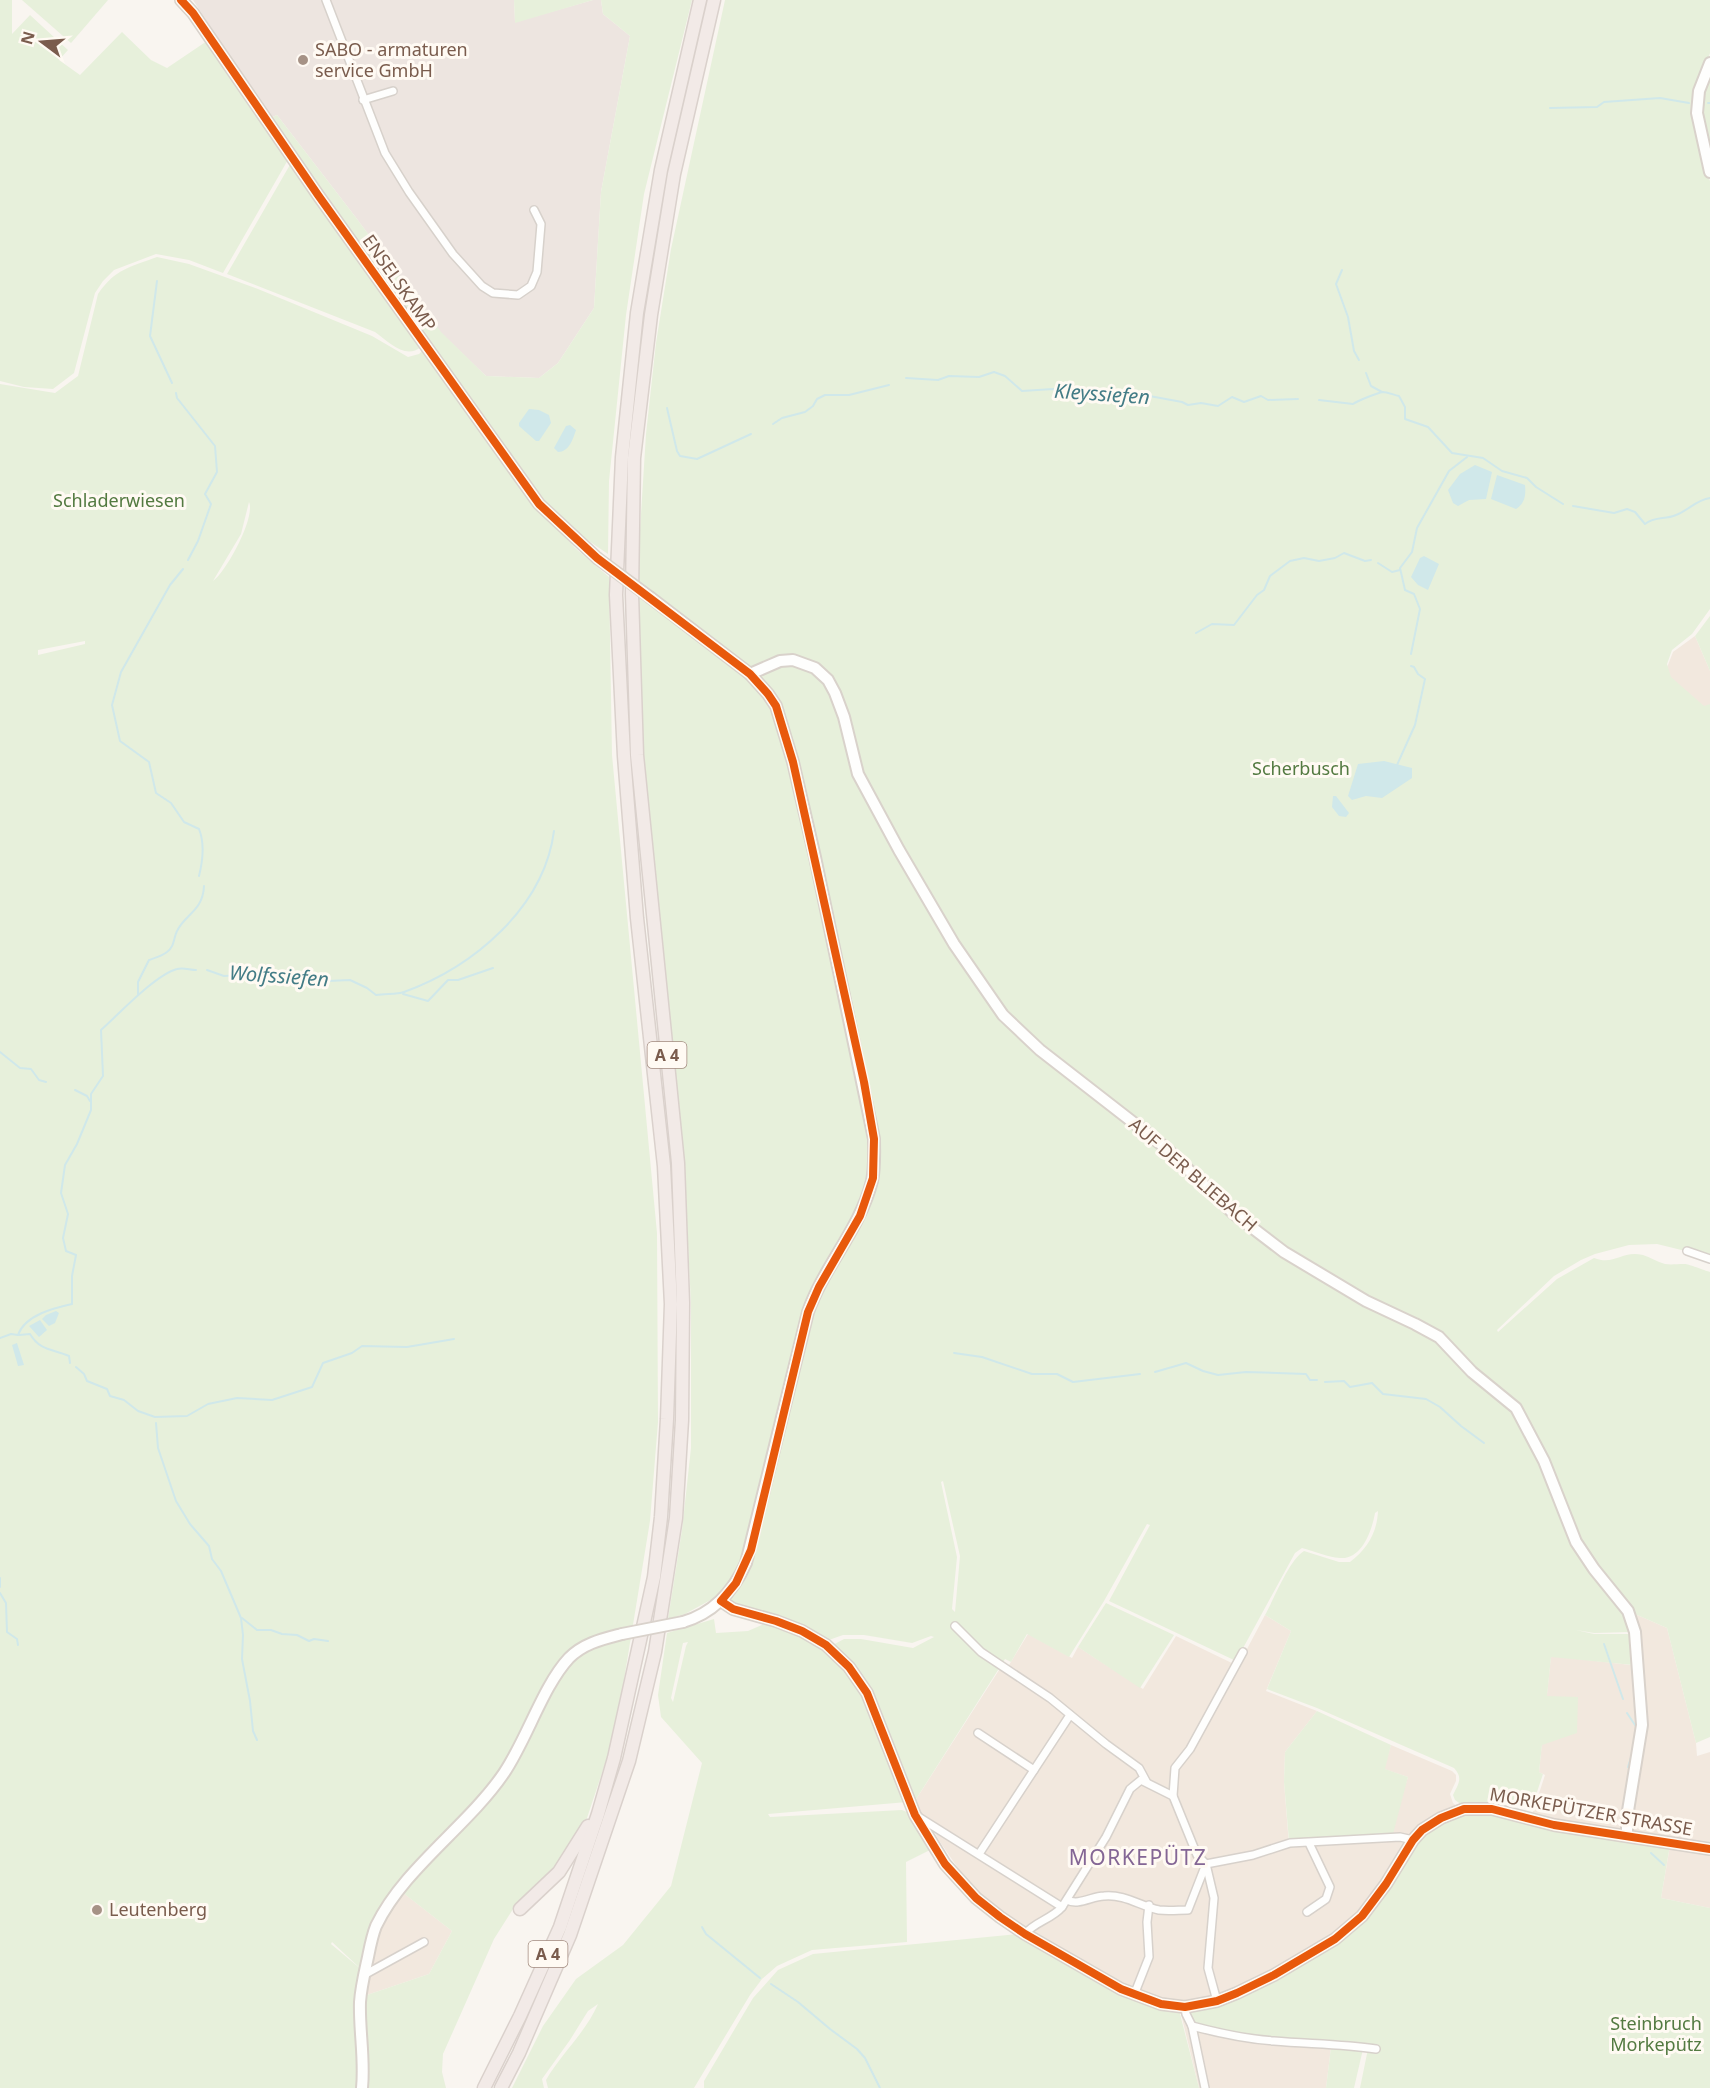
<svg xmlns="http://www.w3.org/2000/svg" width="1710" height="2088" viewBox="0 0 1710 2088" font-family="'Noto Sans',sans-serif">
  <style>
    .residential { fill: #f2e8de }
    .industrial { fill: #ede5e0 }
    .green { fill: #e7f0db; fill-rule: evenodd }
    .water { fill: #d0e8ea }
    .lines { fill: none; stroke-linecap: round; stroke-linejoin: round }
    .stream { stroke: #d0e8ea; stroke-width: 2 }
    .street-casing { stroke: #d7d1cb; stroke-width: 10 }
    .secondary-casing { stroke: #d9d2cb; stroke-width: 14 }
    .highway-casing { stroke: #dad1cc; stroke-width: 15 }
    .street { stroke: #fefefd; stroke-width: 7 }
    .secondary { stroke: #fefefd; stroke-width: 10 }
    .highway { stroke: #f2eae7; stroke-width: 12 }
    .secondary-bridge-casing { stroke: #d9d2cb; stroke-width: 14; stroke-linecap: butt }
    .secondary-bridge { stroke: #fefefd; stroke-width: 10 }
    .cycleway-casing { stroke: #fffaf3; stroke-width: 11 }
    .cycleway { stroke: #e8590c; stroke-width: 8 }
    .poi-dot { fill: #a69286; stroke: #fffaf3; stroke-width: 2 }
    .labels { text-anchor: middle; stroke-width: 6; stroke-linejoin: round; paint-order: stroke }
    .shield { fill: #fffaf3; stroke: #a28b7f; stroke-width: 1.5 }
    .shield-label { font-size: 16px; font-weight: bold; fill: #7a5c4d }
    .poi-label { font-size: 18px; fill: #7a5c4d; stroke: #fffaf3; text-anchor: start }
    .street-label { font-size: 18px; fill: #7a5c4d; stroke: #fffaf3 }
    .park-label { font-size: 18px; fill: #537a41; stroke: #fffaf3 }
    .water-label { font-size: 20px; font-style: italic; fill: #437c86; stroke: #fffaf3 }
    .quarter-label { font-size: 21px; letter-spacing: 1.5px; fill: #846695; stroke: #fffaf3 }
  </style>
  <rect width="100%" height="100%" fill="#f9f5f0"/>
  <!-- residential -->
  <g class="residential">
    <path d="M1695 636 1710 671V709L1707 710 1663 678 1673 652Z"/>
    <path d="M1628 1611 1667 1628 1696 1743 1697 1756 1710 1752V1908L1661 1898 1671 1840 1555 1821 1532 1815 1545 1775 1539 1772 1551 1656 1640 1666Z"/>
    <path d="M1265 1615 1291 1631 1266 1691 1317 1711 1285 1752 1284 1782 1289 1845 1400 1802 1408 1777 1384 1769 1391 1745 1452 1771 1456 1775V1781L1450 1794 1453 1803 1459 1808 1382 1882 1359 1913 1334 1937 1197 2026 1331 2047 1326 2088H1199L1181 2014 1173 2001 1143 1994 1003 1916 961 1877 962 1874 938 1839 928 1818 918 1813 913 1804 1001 1667 1006 1670 1028 1634 1072 1658 1078 1647 1143 1689 1176 1636 1238 1666Z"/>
    <path d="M402 1892 452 1931 429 1974 361 1997 380 1926Z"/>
  </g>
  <!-- industrial -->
  <path class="industrial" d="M193 0H514L515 22 593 0H601L603 14 630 36 601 192 594 308 558 363 539 378 486 376 441 333 357 219 277 115 270 118Z"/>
  <!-- green -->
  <g class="green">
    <path d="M0 0H12V34L30 15 68 50 59 60 80 75 122 32 151 60 167 68 207 41 289 158 223 273 189 260 156 254 114 270 103 281 95 293 74 373 53 389 24 387 0 381Z"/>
    <path d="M22 0H108L71 43Z"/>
    <path d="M514 0H593L515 23Z"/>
    <path d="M601 0H692L644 194 626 315 609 481 608 554 580 535 541 497 428 341 270 118 277 115 357 219 441 332 486 376 539 378 558 363 594 308 601 192 630 36 603 14Z"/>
    <path d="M725 0H1710V53L1696 91 1706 172 1710 181V609L1692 634 1672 650 1667 664 1671 677 1704 706 1710 704V1257L1657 1244 1629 1245 1595 1254 1581 1260 1554 1276 1497 1330 1498 1332 1557 1279 1594 1258C1615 1266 1621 1250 1643 1255 1650 1257 1657 1262 1665 1264 1671 1265 1677 1264 1684 1264 1686 1263 1704 1270 1710 1272V1737L1696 1743 1667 1628 1628 1611 1612 1597 1623 1613 1630 1632 1594 1633 1576 1630 1594 1634H1630L1633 1665 1551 1657 1547 1696 1578 1697 1577 1733 1542 1745 1539 1772 1543 1774 1534 1801 1529 1806 1500 1801 1495 1805 1481 1804 1462 1805 1455 1800 1453 1795C1459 1783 1463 1778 1454 1768L1317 1708 1267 1689 1291 1631 1265 1615C1274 1599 1289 1560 1304 1551L1339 1562H1350C1367 1549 1377 1533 1378 1511L1375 1513C1372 1530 1362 1560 1340 1558 1327 1557 1314 1551 1302 1548L1295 1553 1236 1661 1109 1601 1150 1525 1147 1524 1104 1601 1069 1657 1027 1634 1011 1662 1005 1659 913 1804 869 1691 831 1646 844 1639H861L913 1648 934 1637 931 1636 912 1643 864 1635H843L826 1641 762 1613 716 1597 685 1614 668 1619 682 1530 691 1448V1304L684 1162 642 756 636 594 646 434 656 343 671 249ZM943 1481 960 1556 955 1612 952 1609 957 1557 941 1482Z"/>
    <path d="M1710 70V163L1699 113Z"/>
    <path d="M291 163 421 347C405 360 389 342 375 332L227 274Z"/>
    <path d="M157 257 189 264 258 289 372 336 408 357 419 354 424 349 538 506 575 548 609 577 612 755 657 1233 658 1422 650 1521 620 1704 607 1758 585 1824 549 1878 513 1909 494 1939 443 2054 442 2072 446 2088H0V384L55 393 78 376 98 294C115 269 130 267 157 257ZM249 502C256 517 226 572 213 581L241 534ZM85 641V644L38 655V650ZM398 1889 452 1931 429 1974 358 1998 362 1970 331 1944 332 1942 362 1970 374 1922Z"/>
    <path d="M1710 616V671L1695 636Z"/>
    <path d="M1106 1603 1174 1635 1140 1688 1078 1647Z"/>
    <path d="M714 1619 716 1633 748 1631 766 1623 792 1632 822 1648 847 1668 866 1694 907 1802 768 1814 770 1817 902 1810 914 1815 930 1850 906 1862 907 1942 812 1950 777 1966 762 1979 750 1995 694 2088H548L546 2080C561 2054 586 2032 598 2004L588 2011 570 2040 542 2079 544 2088H512L543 2026 576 1979 623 1945 671 1886 702 1763 661 1717 658 1695 667 1633ZM688 1642 686 1646 673 1702 671 1698 683 1643Z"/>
    <path d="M1317 1711 1391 1745 1385 1769 1408 1777 1393 1834 1289 1841 1284 1782 1285 1752Z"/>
    <path d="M1485 1812 1670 1845 1661 1898 1710 1908V2088H1360L1369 2044 1333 2040 1276 2038 1197 2026 1190 2011 1342 1939 1417 1841C1436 1822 1458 1815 1485 1812Z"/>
    <path d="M1019 1934C1067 1962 1123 2005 1179 2010L1199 2088H704V2081L753 1998 778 1970 813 1954Z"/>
    <path d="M1331 2047 1363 2049 1354 2088H1326Z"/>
  </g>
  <!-- water -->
  <g class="water">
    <path d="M529 409 539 410 549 415 551 423 539 441H536L519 426V423Z"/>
    <path d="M570 425 576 430C573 439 569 452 558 452L554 448 566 426Z"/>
    <path d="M1475 465 1492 472 1486 499 1469 500 1458 506 1453 503 1448 490 1460 474Z"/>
    <path d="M1497 475 1525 485C1526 495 1525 503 1516 509L1491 499Z"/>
    <path d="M1424 556 1439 564 1428 590 1418 585 1411 577 1420 558Z"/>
    <path d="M1384 761 1412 768V778L1382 798 1366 796 1352 800 1348 796 1358 764Z"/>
    <path d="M1333 796H1336L1349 813 1346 817 1339 816 1332 807Z"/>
    <path d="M56 1311 59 1313 55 1323 49 1326 42 1319 46 1315Z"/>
    <path d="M40 1320 47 1330 39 1337 29 1326Z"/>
    <path d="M17 1343 24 1365 18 1366 12 1345Z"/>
  </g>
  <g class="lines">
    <!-- stream -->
    <g class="stream">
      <path d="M1708 103H1710"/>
      <path d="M1550 108 1597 107 1604 102 1660 98 1689 103"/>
      <path d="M1342 270 1336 284 1348 317 1354 351 1359 360"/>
      <path d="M157 281 150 336 172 383"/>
      <path d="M1366 373 1371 386 1382 392"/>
      <path d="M906 378 938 380 949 376 979 377 994 372 1005 376 1022 391 1053 389 1063 394H1120L1128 398 1144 395 1182 402 1188 405 1201 403 1218 406 1232 397 1244 402 1261 396 1268 400 1298 399"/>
      <path d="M176 393 177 398 215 446 217 472 205 494 211 504 198 541 188 560"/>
      <path d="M1319 400 1353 404C1357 401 1377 393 1383 392 1387 392 1394 395 1399 396L1405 407V419L1428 427 1452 453 1483 458 1502 471 1527 478 1536 487 1563 504"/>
      <path d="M667 408 677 451 680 456 697 459 751 434"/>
      <path d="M773 424 782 418 805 412 813 406 817 399 825 395H849L889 385"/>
      <path d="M1573 506 1614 513 1627 509 1635 512 1645 524C1655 516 1665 520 1676 515 1689 510 1696 500 1710 498"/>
      <path d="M1378 563 1392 572 1400 570"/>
      <path d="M183 569 170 585 121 672 112 705 120 741 149 762 156 793 171 803 184 822 199 829C205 844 203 860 199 876"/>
      <path d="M1196 633 1212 624 1234 625 1257 595 1264 590 1270 576 1290 561 1304 558 1319 561 1335 558 1344 553 1365 561 1371 560"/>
      <path d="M1411 654 1420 609 1414 594 1405 590 1400 568 1412 552 1417 528 1449 471 1467 457"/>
      <path d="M1397 765 1415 725 1425 679 1418 674 1414 667 1411 666"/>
      <path d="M207 970 224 976 240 975 250 979 289 973 306 982 350 980 367 988 376 995C385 993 396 995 404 992 473 967 544 908 554 831"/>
      <path d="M138 994V982L149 960C155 958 162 956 167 952 175 946 173 939 177 931 185 914 203 911 204 886"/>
      <path d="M403 994 428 1001 448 980H458L493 968"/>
      <path d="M0 1052 20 1068 31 1069 39 1080 46 1082"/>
      <path d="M75 1090 87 1096 90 1101"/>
      <path d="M19 1335 30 1334C40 1351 53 1349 69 1356L70 1363"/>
      <path d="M0 1338 11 1334 18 1335C25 1315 54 1308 72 1304V1276L76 1255 66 1251 63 1238 68 1214 61 1193 65 1165 77 1144 91 1110V1094L103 1076 101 1030C119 1014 155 975 177 969 183 967 190 970 196 970"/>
      <path d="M954 1353 982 1357 1032 1374H1057L1073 1382 1140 1374"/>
      <path d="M76 1367 84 1374 87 1381 107 1389 110 1396 124 1400 138 1411 155 1417 187 1416 208 1404 237 1398 272 1400 312 1387 323 1363 352 1353 362 1346 407 1347 454 1339"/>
      <path d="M1155 1372 1186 1363 1203 1371 1218 1375 1246 1372 1306 1374 1310 1380H1317"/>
      <path d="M1325 1382 1344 1381 1350 1387 1372 1383 1383 1394 1426 1399 1440 1407 1461 1426 1484 1443"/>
      <path d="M156 1423 158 1448 176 1501 190 1524 209 1546 212 1559 221 1571 241 1618 243 1635 242 1659 250 1701 253 1731 257 1740"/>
      <path d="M0 1578V1587"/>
      <path d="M0 1593 6 1603 7 1632 17 1639 18 1645"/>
      <path d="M242 1618 257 1630H271L282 1634 297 1635 309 1641 314 1639 328 1641"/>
      <path d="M1604 1644 1623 1699"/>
      <path d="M1627 1713 1637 1728"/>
      <path d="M1628 1767 1633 1751"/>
      <path d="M1651 1853 1664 1865"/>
      <path d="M702 1927 706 1934 760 1978"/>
      <path d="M771 1984 798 2002 830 2029 857 2049 865 2058 880 2088"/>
    </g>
    <defs>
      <g id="street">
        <path d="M326 0 385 153 409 192 453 254 482 286 493 293 518 295 531 286 537 272 541 224 534 210"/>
        <path d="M363 100 393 91"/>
        <path d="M1687 1251 1710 1259"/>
        <path d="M955 1626 981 1652 1050 1698 1106 1744 1139 1768 1146 1781"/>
        <path d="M978 1733 1034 1770"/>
        <path d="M1173 1796 1175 1768 1190 1749 1243 1652"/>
        <path d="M917 1816 1062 1907"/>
        <path d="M979 1854 1070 1715"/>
        <path d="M1067 1900C1079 1906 1092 1896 1104 1896 1125 1894 1140 1906 1159 1910 1168 1911 1179 1910 1188 1910L1206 1864 1253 1855 1290 1843 1400 1837 1413 1840"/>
        <path d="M1307 1912 1326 1899 1330 1887 1309 1843"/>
        <path d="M1025 1934C1034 1922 1052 1919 1062 1907L1106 1837 1130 1789 1141 1780 1173 1796 1197 1855 1206 1864 1214 1898 1208 1968 1217 2001"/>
        <path d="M364 1975 424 1942"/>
        <path d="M1134 1995 1149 1957 1147 1922 1149 1905"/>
        <path d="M1185 2007 1186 2014 1192 2026 1205 2088"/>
        <path d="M1192 2026C1218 2033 1246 2039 1274 2041 1308 2044 1342 2044 1376 2049"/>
      </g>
      <g id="secondary">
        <path d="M181 0 193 13 318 195 539 504 597 558"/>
        <path d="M1710 63 1699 91 1697 113 1710 172"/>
        <path d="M651 598 750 674 768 694 776 706 793 762 815 857 874 1139C874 1152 875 1168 872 1181 860 1229 824 1266 808 1312L746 1563C733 1592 714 1613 683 1622"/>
        <path d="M750 674 780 661 793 660 815 668 828 680 835 693 844 717 858 774 899 850 954 944 1003 1015 1040 1050 1166 1148 1233 1213 1284 1252 1366 1301 1415 1324 1439 1337 1472 1372 1516 1408 1544 1461 1576 1542 1594 1569 1628 1611 1635 1632 1642 1725 1627 1817V1835"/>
        <path d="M721 1601 733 1609 776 1621 802 1631 826 1645 849 1667 867 1693 915 1815 945 1864 976 1898 1000 1917 1025 1934 1121 1989 1161 2004 1185 2007 1217 2001 1237 1993 1274 1975 1335 1939 1362 1916 1386 1884 1413 1840 1422 1830 1441 1818 1464 1809H1492L1554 1825 1710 1849"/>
        <path d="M362 2088C365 2059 359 2030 360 2002 361 1987 365 1971 368 1957 370 1947 372 1936 376 1926 404 1868 468 1826 504 1773 527 1739 543 1686 569 1658 584 1643 603 1639 622 1634"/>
      </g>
      <g id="highway">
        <path d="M520 1909 559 1872 588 1826"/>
        <path d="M484 2088 520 2016 560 1927 598 1814 614 1758 654 1577 661 1517 667 1419 671 1304 664 1166 637 918 624 756 616 595 622 457 637 313 661 170 700 0"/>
        <path d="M501 2088 519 2053 570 1935 629 1761 655 1652 676 1518 682 1420 683 1303 678 1163 637 755 632 594 634 458 651 315 674 174 714 0"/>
      </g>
    </defs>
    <!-- street casing -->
    <use href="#street" class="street-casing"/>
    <!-- secondary casing -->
    <use href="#secondary" class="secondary-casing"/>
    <!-- highway casing -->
    <use href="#highway" class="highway-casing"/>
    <!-- street -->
    <use href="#street" class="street"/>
    <!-- secondary -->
    <use href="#secondary" class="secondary"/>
    <!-- highway -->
    <use href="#highway" class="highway"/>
    <defs>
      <g id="secondary-bridge">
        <path d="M597 558 651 598"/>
        <path d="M622 1634 683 1622"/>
      </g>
    </defs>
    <!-- secondary-bridge casing -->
    <use href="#secondary-bridge" class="secondary-bridge-casing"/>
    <!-- secondary-bridge -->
    <use href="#secondary-bridge" class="secondary-bridge"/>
    <defs>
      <path id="cycleway" d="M181 0 193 13 318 195 539 504 597 558 750 674 768 694 776 706 793 762 864 1082 874 1139 873 1178 860 1216 819 1287 808 1312 751 1550 736 1583 721 1601 733 1609 776 1621 802 1631 826 1645 849 1667 867 1693 915 1815 945 1864 976 1898 1000 1917 1025 1934 1121 1989 1161 2004 1185 2007 1217 2001 1237 1993 1274 1975 1335 1939 1362 1916 1386 1884 1413 1840 1422 1830 1441 1818 1464 1809H1492L1554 1825 1710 1849"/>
    </defs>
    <!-- cycleway casing -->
    <use href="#cycleway" class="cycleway-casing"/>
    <!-- cycleway -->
    <use href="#cycleway" class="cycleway"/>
  </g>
  <!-- markers -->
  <g class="poi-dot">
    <circle cx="303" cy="60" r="6"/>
    <circle cx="97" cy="1910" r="6"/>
  </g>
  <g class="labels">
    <!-- shield labels -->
    <g class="shield">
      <rect x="647.5" y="1042" width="39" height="26" rx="4.5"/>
      <rect x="528.5" y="1941" width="39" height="26" rx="4.5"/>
    </g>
    <g class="shield-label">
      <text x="667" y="1061">A 4</text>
      <text x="548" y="1960">A 4</text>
    </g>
    <!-- poi labels -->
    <g class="poi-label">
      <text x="315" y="56">SABO - armaturen<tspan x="315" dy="21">service GmbH</tspan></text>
      <text x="109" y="1916">Leutenberg</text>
    </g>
    <!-- street labels -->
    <g class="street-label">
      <text transform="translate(399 283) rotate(55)" y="6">ENSELSKAMP</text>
      <text transform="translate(1193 1175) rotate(41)" y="6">AUF DER BLIEBACH</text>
      <text transform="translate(1591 1812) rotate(10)" y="6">MORKEPÜTZER STRASSE</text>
    </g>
    <!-- park labels -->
    <g class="park-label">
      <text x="119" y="507">Schladerwiesen</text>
      <text x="1301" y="775">Scherbusch</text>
      <text x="1656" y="2030">Steinbruch<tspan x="1656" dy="21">Morkepütz</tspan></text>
    </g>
    <!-- water labels -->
    <g class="water-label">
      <text transform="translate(1102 394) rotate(4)" y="7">Kleyssiefen</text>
      <text transform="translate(279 976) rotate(4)" y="7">Wolfssiefen</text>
    </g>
    <!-- quarter labels -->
    <g class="quarter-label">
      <text x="1138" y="1865">MORKEPÜTZ</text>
    </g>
  </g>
  <!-- north arrow -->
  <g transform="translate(42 42) rotate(286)" stroke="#fffaf3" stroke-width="4.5" paint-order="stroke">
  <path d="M0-4.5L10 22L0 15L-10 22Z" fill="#7a5c4d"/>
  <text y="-9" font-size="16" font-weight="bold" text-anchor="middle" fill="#7a5c4d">N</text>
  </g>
</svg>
